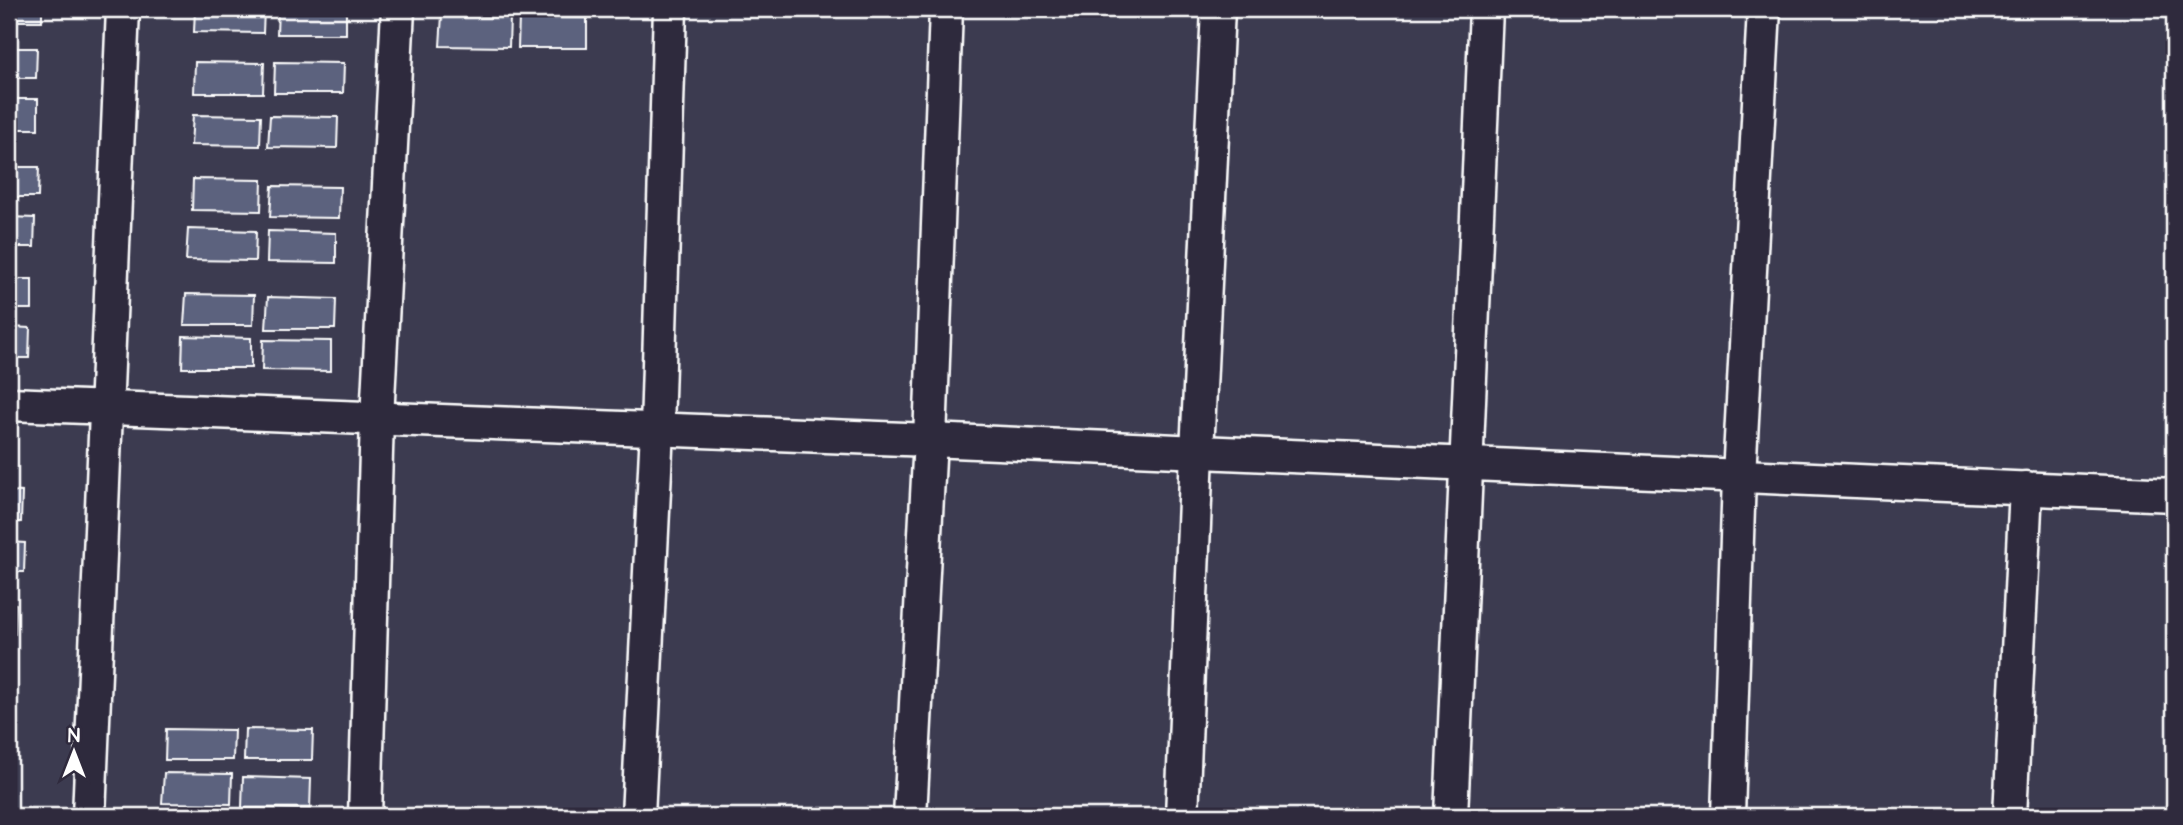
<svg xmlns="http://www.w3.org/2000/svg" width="2183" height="825" viewBox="0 0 2183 825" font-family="'Architects Daughter',sans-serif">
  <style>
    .building { fill: #5c627e; stroke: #fff; stroke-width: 2 }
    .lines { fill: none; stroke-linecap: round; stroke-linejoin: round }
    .street-casing { stroke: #fff; stroke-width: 37 }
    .street { stroke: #2f2a3d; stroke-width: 32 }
  </style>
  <rect width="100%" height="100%" fill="#3c3b50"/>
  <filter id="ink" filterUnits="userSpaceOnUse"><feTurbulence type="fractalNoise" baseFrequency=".0143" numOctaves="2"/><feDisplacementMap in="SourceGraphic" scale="14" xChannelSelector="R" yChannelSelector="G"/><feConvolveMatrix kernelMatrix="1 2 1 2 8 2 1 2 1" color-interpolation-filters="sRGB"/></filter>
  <g filter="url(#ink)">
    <!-- building -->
    <g class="building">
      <rect x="9" y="9" width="33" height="12"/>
      <path d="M195 9H264L263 33 194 32Z"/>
      <path d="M278 9H346V34H277Z"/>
      <path d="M442 15 510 17 509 47 440 46Z"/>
      <path d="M519 17 587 18V48H518Z"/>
      <path d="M9 48H37L36 78H9Z"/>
      <path d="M195 62 264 63 263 93H194Z"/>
      <path d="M275 62 344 63 343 93H274Z"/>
      <rect x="9" y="99" width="29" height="30"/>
      <path d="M193 115 261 116 260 146 191 145Z"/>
      <path d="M270 116 338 117 337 148 268 147Z"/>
      <path d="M9 167H39L38 197H9Z"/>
      <path d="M193 179 262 180 261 211 192 210Z"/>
      <path d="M272 186 340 187 339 218 270 217Z"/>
      <path d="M9 217 35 218 34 247H9Z"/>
      <path d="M188 229 256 231 255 261 186 260Z"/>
      <path d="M268 231 336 233V263L267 262Z"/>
      <rect x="9" y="279" width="23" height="30"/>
      <path d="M186 294 254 295 253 325H184Z"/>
      <path d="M268 297 336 299 335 329H266Z"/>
      <path d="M9 327 30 328 29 358H9Z"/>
      <path d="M183 336 251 338V368H182Z"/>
      <path d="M263 340 331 341V371L262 370Z"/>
      <path d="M9 491 22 492 21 522H9Z"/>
      <path d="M9 542 25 543 24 572H9Z"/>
      <path d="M9 603 16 604 15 634H9Z"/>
      <path d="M9 653H13L12 684H9Z"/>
      <path d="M9 717H13L12 747H9Z"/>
      <path d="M166 729 234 730 233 760H165Z"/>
      <path d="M245 729 313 730 312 760H244Z"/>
      <path d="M164 773 232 774 231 804 162 803Z"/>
      <path d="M243 777 311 779 310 809 242 808Z"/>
    </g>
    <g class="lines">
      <defs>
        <g id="street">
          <path d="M9 404 930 440 2174 495"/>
          <path d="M89 816 123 9"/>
          <path d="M365 816 377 419 398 9"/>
          <path d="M638 816 657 429 670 9"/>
          <path d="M910 816 930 440 946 9"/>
          <path d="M1182 816 1197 452 1218 9"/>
          <path d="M1451 816 1486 9"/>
          <path d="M1728 816 1739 476 1764 9"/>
          <path d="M2010 816 2026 488"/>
        </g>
      </defs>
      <!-- street casing -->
      <use href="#street" class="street-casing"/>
      <!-- street -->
      <use href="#street" class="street"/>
    </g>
  </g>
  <!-- margin -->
  <rect width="2183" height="825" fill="none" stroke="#2f2a3d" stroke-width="35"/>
  <rect x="18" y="18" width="2148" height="790" fill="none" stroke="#fff" stroke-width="2.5" filter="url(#ink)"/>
  <!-- north arrow -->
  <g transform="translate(74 752)" stroke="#2f2a3d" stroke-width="5" paint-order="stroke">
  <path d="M0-5L12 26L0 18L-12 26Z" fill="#ffffff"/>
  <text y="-10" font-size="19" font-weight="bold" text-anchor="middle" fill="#ffffff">N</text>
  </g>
</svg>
